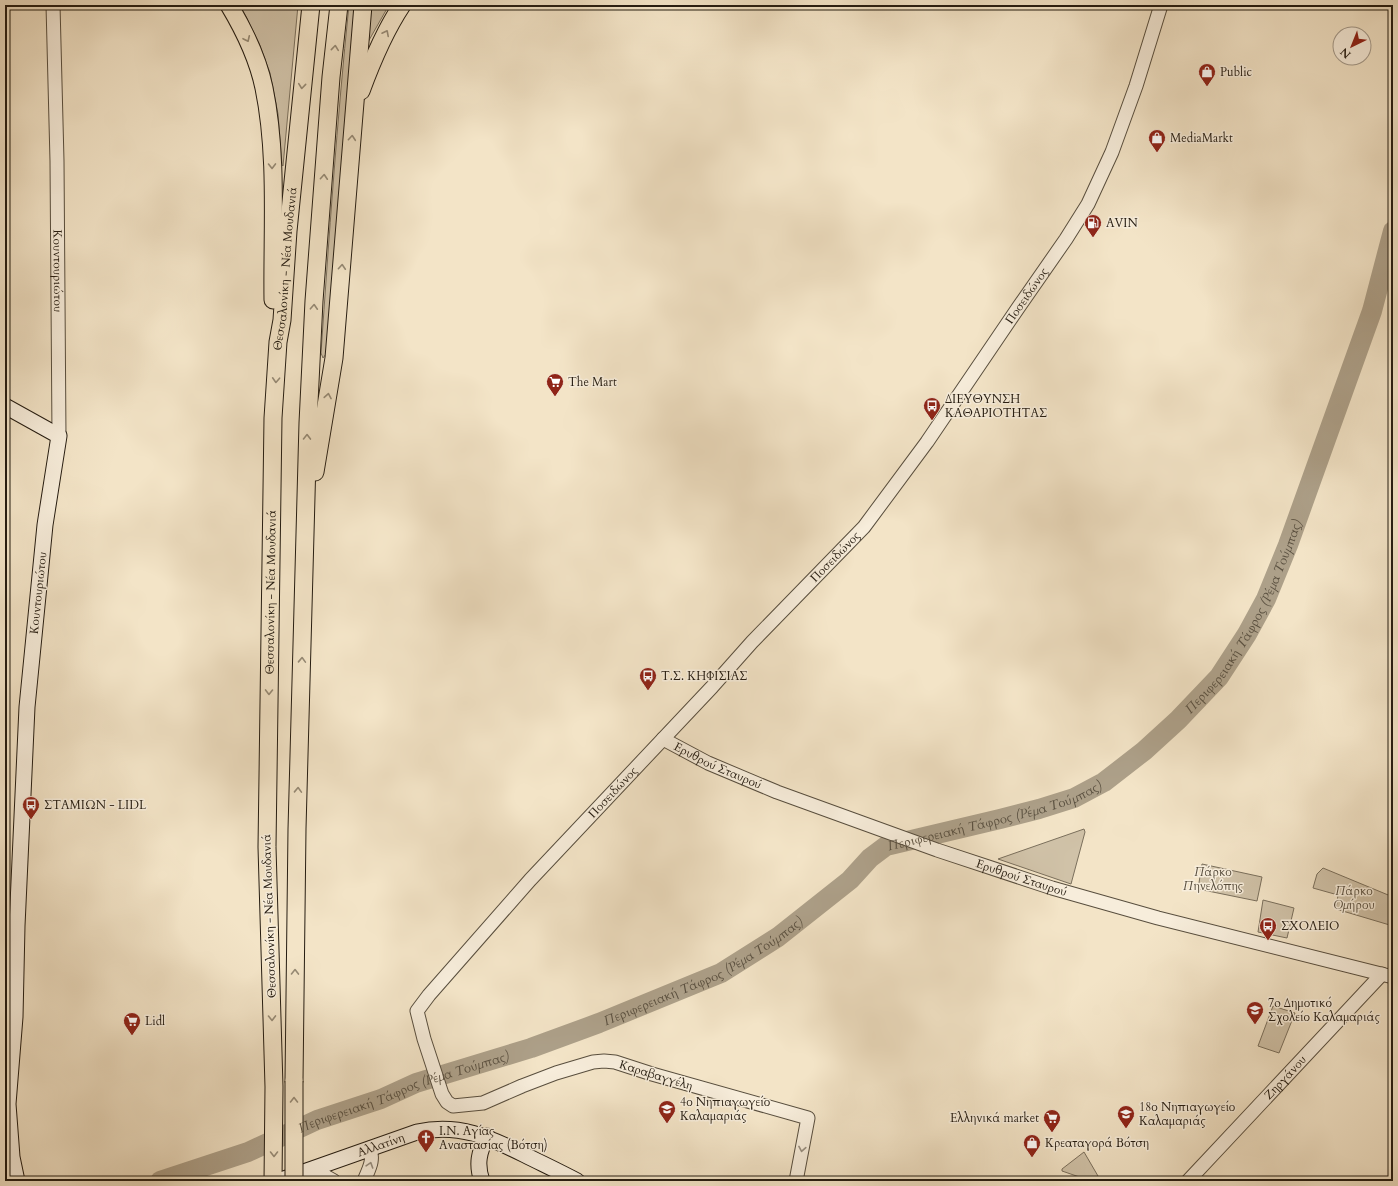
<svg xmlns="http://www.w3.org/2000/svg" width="1398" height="1186" viewBox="0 0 1398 1186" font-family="Cardo,serif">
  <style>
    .green { fill: #d0c2a8; stroke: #7a6f5c }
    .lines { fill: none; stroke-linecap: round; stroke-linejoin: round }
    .river { stroke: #ada089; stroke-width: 20 }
    .tertiary-casing { stroke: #584e3e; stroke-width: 15 }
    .secondary-casing { stroke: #251c11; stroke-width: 17 }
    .trunk-casing { stroke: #251c11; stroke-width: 19 }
    .tertiary { stroke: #f7eddb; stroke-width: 13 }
    .secondary { stroke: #f7eddb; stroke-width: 15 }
    .trunk { stroke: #f3e4c7; stroke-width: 17 }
    .trunk-bridge-casing { stroke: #251c11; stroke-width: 19; stroke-linecap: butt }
    .trunk-bridge { stroke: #f3e4c7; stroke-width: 17 }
    .oneway { stroke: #968a75 }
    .oneway2 { stroke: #988f80 }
    .labels { text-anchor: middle; stroke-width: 3; stroke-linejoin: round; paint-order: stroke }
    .poi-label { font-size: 12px; fill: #251c11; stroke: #f7eddb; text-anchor: start }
    .street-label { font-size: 12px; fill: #251c11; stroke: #f7eddb }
    .park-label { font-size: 12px; font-style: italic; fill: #584e3e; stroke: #f7eddb }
    .water-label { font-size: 13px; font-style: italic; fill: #5b5141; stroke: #f7eddb }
  </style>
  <rect width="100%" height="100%" fill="#f3e4c7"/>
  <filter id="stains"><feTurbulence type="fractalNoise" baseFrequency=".005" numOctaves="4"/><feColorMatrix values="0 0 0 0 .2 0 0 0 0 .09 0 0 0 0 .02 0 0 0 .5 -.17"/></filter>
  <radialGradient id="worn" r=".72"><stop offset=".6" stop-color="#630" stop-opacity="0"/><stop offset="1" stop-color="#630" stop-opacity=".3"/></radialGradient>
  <!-- green -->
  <g class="green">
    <path d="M240 5H298L283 166 282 165 278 114 270 73 259 43Z"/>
    <path d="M349 5H356L326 354 323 358 321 353C329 237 337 121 349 5Z"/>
    <path d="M370 5H389L368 42Z"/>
    <path d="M1084 829 1085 832 1071 884 998 859Z"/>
    <path d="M1202 864 1262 877 1257 901 1198 889Z"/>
    <path d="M1323 868 1393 897V926L1336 909 1338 895 1313 888 1317 874Z"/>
    <path d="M1263 900 1294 908 1287 938 1258 932Z"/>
    <path d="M1273 1006 1295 1013 1279 1053 1258 1046Z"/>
    <path d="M1084 1152 1098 1176 1096 1181H1091L1062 1171V1169Z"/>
  </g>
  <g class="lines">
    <!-- river -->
    <path class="river" id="s1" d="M160 1181 248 1152 317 1120 381 1099 416 1083 531 1048 599 1023 721 973 778 937 850 880 870 858 886 846 1000 819 1039 809 1074 798 1104 782 1144 751 1178 720 1219 677 1247 634 1266 599 1288 545 1372 311 1393 231"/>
    <defs>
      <g id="tertiary">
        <path id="s2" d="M53 5 57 161 59 436"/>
        <path id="s3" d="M663 739 708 763 777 792 937 850 1052 888 1158 918 1393 977"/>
        <path d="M308 1170 318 1172 334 1181"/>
        <path d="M364 1181C369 1168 374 1162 370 1148"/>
        <path id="s4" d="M796 1181 808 1118 652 1074 615 1062 604 1061 593 1062 556 1073 522 1086 483 1103 453 1106 447 1102 442 1094 424 1039 417 1011 429 995 530 880 712 687 752 642 864 527 927 442 1018 308 1066 239 1088 204 1112 152 1136 86 1161 5"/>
        <path id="s5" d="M1188 1181 1382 974"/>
      </g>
      <g id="secondary">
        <path d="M5 406 59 436 45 525 27 707 17 926 15 1017 8 1104 12 1157 17 1181"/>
        <path id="s6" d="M278 1181 417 1132C459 1123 489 1137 525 1155 543 1164 560 1172 577 1181"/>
        <path d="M482 1181C476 1164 479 1152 487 1136"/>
      </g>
      <g id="trunk">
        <path d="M229 5C244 30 258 59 264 88 278 156 272 231 273 300"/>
        <path d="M361 91C372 61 384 32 402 5"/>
        <path d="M315 472 334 358 363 5"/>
        <path d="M294 1081 297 829 308 423 314 301 331 77 339 5"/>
        <path id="s7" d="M273 1181 274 1087 267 847 273 418 278 342 282 320 288 231 311 5"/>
      </g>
    </defs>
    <!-- tertiary casing -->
    <use href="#tertiary" class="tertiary-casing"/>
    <!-- secondary casing -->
    <use href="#secondary" class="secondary-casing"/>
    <!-- trunk casing -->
    <use href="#trunk" class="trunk-casing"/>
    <!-- tertiary -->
    <use href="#tertiary" class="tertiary"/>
    <!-- secondary -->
    <use href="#secondary" class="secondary"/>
    <!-- trunk -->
    <use href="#trunk" class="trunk"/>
    <defs>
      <path id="trunk-bridge" d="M294 1081V1181"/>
    </defs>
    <!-- trunk-bridge casing -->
    <use href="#trunk-bridge" class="trunk-bridge-casing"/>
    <!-- trunk-bridge -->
    <use href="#trunk-bridge" class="trunk-bridge"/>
  </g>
  <!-- one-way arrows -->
  <defs><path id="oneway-chevron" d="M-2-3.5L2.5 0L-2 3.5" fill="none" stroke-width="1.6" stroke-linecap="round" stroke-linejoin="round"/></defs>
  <g class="oneway">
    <use href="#oneway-chevron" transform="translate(386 33) rotate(-63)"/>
    <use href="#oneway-chevron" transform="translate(247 39) rotate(65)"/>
    <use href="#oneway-chevron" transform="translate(335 48) rotate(-84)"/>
    <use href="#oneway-chevron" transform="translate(302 86) rotate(96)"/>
    <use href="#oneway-chevron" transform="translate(352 138) rotate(-85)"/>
    <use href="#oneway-chevron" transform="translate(272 166) rotate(89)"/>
    <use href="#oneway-chevron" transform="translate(324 177) rotate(-86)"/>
    <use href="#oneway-chevron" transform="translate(342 267) rotate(-86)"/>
    <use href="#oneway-chevron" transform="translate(314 307) rotate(-87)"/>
    <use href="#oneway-chevron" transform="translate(276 380) rotate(93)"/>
    <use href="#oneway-chevron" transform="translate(328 396) rotate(-80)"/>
    <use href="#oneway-chevron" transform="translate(307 437) rotate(-89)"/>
    <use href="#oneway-chevron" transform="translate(302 660) rotate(-88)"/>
    <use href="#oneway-chevron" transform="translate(269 692) rotate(91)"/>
    <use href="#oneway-chevron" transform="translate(298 790) rotate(-88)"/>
    <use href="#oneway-chevron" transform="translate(295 972) rotate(-89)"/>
    <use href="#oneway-chevron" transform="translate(272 1018) rotate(89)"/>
    <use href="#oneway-chevron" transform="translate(294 1100) rotate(-90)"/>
    <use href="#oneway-chevron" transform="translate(274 1154) rotate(90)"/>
  </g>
  <g class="oneway2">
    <use href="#oneway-chevron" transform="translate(802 1149) rotate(100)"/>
    <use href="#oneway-chevron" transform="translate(370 1165) rotate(-72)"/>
  </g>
  <!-- icons -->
  <defs>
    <symbol id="shop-pin" viewBox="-11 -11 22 30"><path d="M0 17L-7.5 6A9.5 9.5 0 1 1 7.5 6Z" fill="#8f2418" stroke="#f7eddb"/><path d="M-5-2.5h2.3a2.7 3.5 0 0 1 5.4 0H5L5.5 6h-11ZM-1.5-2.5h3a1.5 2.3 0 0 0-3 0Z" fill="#fff"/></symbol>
    <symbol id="fuel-pin" viewBox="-11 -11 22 30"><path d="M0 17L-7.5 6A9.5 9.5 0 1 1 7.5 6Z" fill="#8f2418" stroke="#f7eddb"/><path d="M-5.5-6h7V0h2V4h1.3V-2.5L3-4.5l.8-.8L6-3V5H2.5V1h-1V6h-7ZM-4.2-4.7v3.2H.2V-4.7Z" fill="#fff"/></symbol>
    <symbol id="supermarket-pin" viewBox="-11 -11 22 30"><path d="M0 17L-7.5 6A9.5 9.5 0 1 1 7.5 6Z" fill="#8f2418" stroke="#f7eddb"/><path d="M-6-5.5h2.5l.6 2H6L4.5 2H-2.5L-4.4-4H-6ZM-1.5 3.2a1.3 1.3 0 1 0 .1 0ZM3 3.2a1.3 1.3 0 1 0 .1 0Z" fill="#fff"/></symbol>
    <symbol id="bus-pin" viewBox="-11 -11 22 30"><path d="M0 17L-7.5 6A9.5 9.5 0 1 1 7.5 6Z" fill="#8f2418" stroke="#f7eddb"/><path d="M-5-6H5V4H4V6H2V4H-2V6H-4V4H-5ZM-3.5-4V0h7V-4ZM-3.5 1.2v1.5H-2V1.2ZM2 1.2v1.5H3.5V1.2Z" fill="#fff"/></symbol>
    <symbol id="school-pin" viewBox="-11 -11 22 30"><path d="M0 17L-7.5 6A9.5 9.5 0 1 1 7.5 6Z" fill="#8f2418" stroke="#f7eddb"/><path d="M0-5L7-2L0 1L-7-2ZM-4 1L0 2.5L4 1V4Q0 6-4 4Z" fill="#fff"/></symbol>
    <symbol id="church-pin" viewBox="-11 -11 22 30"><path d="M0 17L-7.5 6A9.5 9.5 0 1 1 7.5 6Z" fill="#8f2418" stroke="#f7eddb"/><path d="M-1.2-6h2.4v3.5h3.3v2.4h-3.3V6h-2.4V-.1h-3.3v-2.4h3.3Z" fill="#fff"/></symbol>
  </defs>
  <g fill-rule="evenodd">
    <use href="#shop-pin" x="1197" y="62" width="20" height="27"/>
    <use href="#shop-pin" x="1147" y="128" width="20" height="27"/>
    <use href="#fuel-pin" x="1083" y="213" width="20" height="27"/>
    <use href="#supermarket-pin" x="545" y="372" width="20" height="27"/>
    <use href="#bus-pin" x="922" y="396" width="20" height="27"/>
    <use href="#bus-pin" x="638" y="666" width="20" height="27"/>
    <use href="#bus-pin" x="21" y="795" width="20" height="27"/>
    <use href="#bus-pin" x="1258" y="916" width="20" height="27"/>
    <use href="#school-pin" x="1245" y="1000" width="20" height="27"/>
    <use href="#supermarket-pin" x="122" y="1011" width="20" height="27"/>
    <use href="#school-pin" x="657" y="1099" width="20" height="27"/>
    <use href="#school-pin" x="1116" y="1104" width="20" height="27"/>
    <use href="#supermarket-pin" x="1042" y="1108" width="20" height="27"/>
    <use href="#church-pin" x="416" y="1128" width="20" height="27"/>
    <use href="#shop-pin" x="1022" y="1133" width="20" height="27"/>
  </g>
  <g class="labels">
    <!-- poi labels -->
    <g class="poi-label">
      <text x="1220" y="76">Public</text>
      <text x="1170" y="142">MediaMarkt</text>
      <text x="1106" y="227">AVIN</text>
      <text x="568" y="386">The Mart</text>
      <text x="945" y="403">ΔΙΕΥΘΥΝΣΗ<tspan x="945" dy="14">ΚΑΘΑΡΙΟΤΗΤΑΣ</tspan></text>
      <text x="661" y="680">Τ.Σ. ΚΗΦΙΣΙΑΣ</text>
      <text x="44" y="809">ΣΤΑΜΙΩΝ - LIDL</text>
      <text x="1281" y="930">ΣΧΟΛΕΙΟ</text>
      <text x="1268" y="1007">7o Δημοτικό<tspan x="1268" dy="14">Σχολείο Καλαμαριάς</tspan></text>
      <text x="145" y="1025">Lidl</text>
      <text x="680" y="1106">4ο Νηπιαγωγείο<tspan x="680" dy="14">Καλαμαριάς</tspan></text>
      <text x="1139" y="1111">18ο Νηπιαγωγείο<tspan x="1139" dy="14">Καλαμαριάς</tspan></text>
      <text x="1039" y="1122" text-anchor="end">Ελληνικά market</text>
      <text x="439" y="1135">Ι.Ν. Αγίας<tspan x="439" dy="14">Αναστασίας (Βότση)</tspan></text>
      <text x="1045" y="1147">Κρεαταγορά Βότση</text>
    </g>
    <!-- street labels -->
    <g class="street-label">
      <text dy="4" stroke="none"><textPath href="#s7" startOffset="913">Θεσσαλονίκη - Νέα Μουδανιά</textPath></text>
      <text dy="4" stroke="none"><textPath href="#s2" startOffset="266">Κουντουριώτου</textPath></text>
      <text dy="4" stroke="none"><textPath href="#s4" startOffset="1480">Ποσειδώνος</textPath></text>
      <text dy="4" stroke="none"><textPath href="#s4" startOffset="1156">Ποσειδώνος</textPath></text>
      <text dy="4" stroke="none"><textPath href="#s7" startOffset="589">Θεσσαλονίκη - Νέα Μουδανιά</textPath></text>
      <text transform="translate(38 593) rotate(-84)" y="4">Κουντουριώτου</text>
      <text dy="4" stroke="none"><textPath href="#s3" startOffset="61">Ερυθρού Σταυρού</textPath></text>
      <text dy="4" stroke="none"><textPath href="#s4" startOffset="832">Ποσειδώνος</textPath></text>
      <text dy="4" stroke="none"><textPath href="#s3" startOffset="385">Ερυθρού Σταυρού</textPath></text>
      <text transform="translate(269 916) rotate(-92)" y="4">Θεσσαλονίκη - Νέα Μουδανιά</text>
      <text transform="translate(656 1075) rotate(17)" y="4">Καραβαγγέλη</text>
      <text dy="4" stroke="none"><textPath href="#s5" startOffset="142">Ζηργάνου</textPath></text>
      <text dy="4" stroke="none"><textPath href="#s6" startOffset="109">Αλλατίνη</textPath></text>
    </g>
    <!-- park labels -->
    <g class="park-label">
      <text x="1213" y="876">Πάρκο<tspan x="1213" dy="14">Πηνελόπης</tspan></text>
      <text x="1354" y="895">Πάρκο<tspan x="1354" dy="14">Ομήρου</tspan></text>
    </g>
    <!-- water labels -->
    <g class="water-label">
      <text dy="5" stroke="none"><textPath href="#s1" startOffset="1257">Περιφερειακή Τάφρος (Ρέμα Τούμπας)</textPath></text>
      <text dy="5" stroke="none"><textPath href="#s1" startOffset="921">Περιφερειακή Τάφρος (Ρέμα Τούμπας)</textPath></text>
      <text dy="5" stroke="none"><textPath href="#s1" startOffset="584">Περιφερειακή Τάφρος (Ρέμα Τούμπας)</textPath></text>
      <text dy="5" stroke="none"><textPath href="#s1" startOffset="260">Περιφερειακή Τάφρος (Ρέμα Τούμπας)</textPath></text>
    </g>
  </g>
  <!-- margin -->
  <rect width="1398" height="1186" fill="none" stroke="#f3e4c7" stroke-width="20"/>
  <rect x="6" y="6" width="1386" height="1174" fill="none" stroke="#251c11" stroke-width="2"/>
  <rect x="10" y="10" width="1378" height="1166" fill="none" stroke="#251c11"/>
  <!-- north arrow -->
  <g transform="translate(1352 46) rotate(223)"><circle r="19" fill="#f7eddb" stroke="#a3998a"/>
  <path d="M0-3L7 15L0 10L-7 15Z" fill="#8f2418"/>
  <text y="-6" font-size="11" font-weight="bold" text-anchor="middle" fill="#251c11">N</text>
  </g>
  <rect width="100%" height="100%" filter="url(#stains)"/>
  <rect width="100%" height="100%" fill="url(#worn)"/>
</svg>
